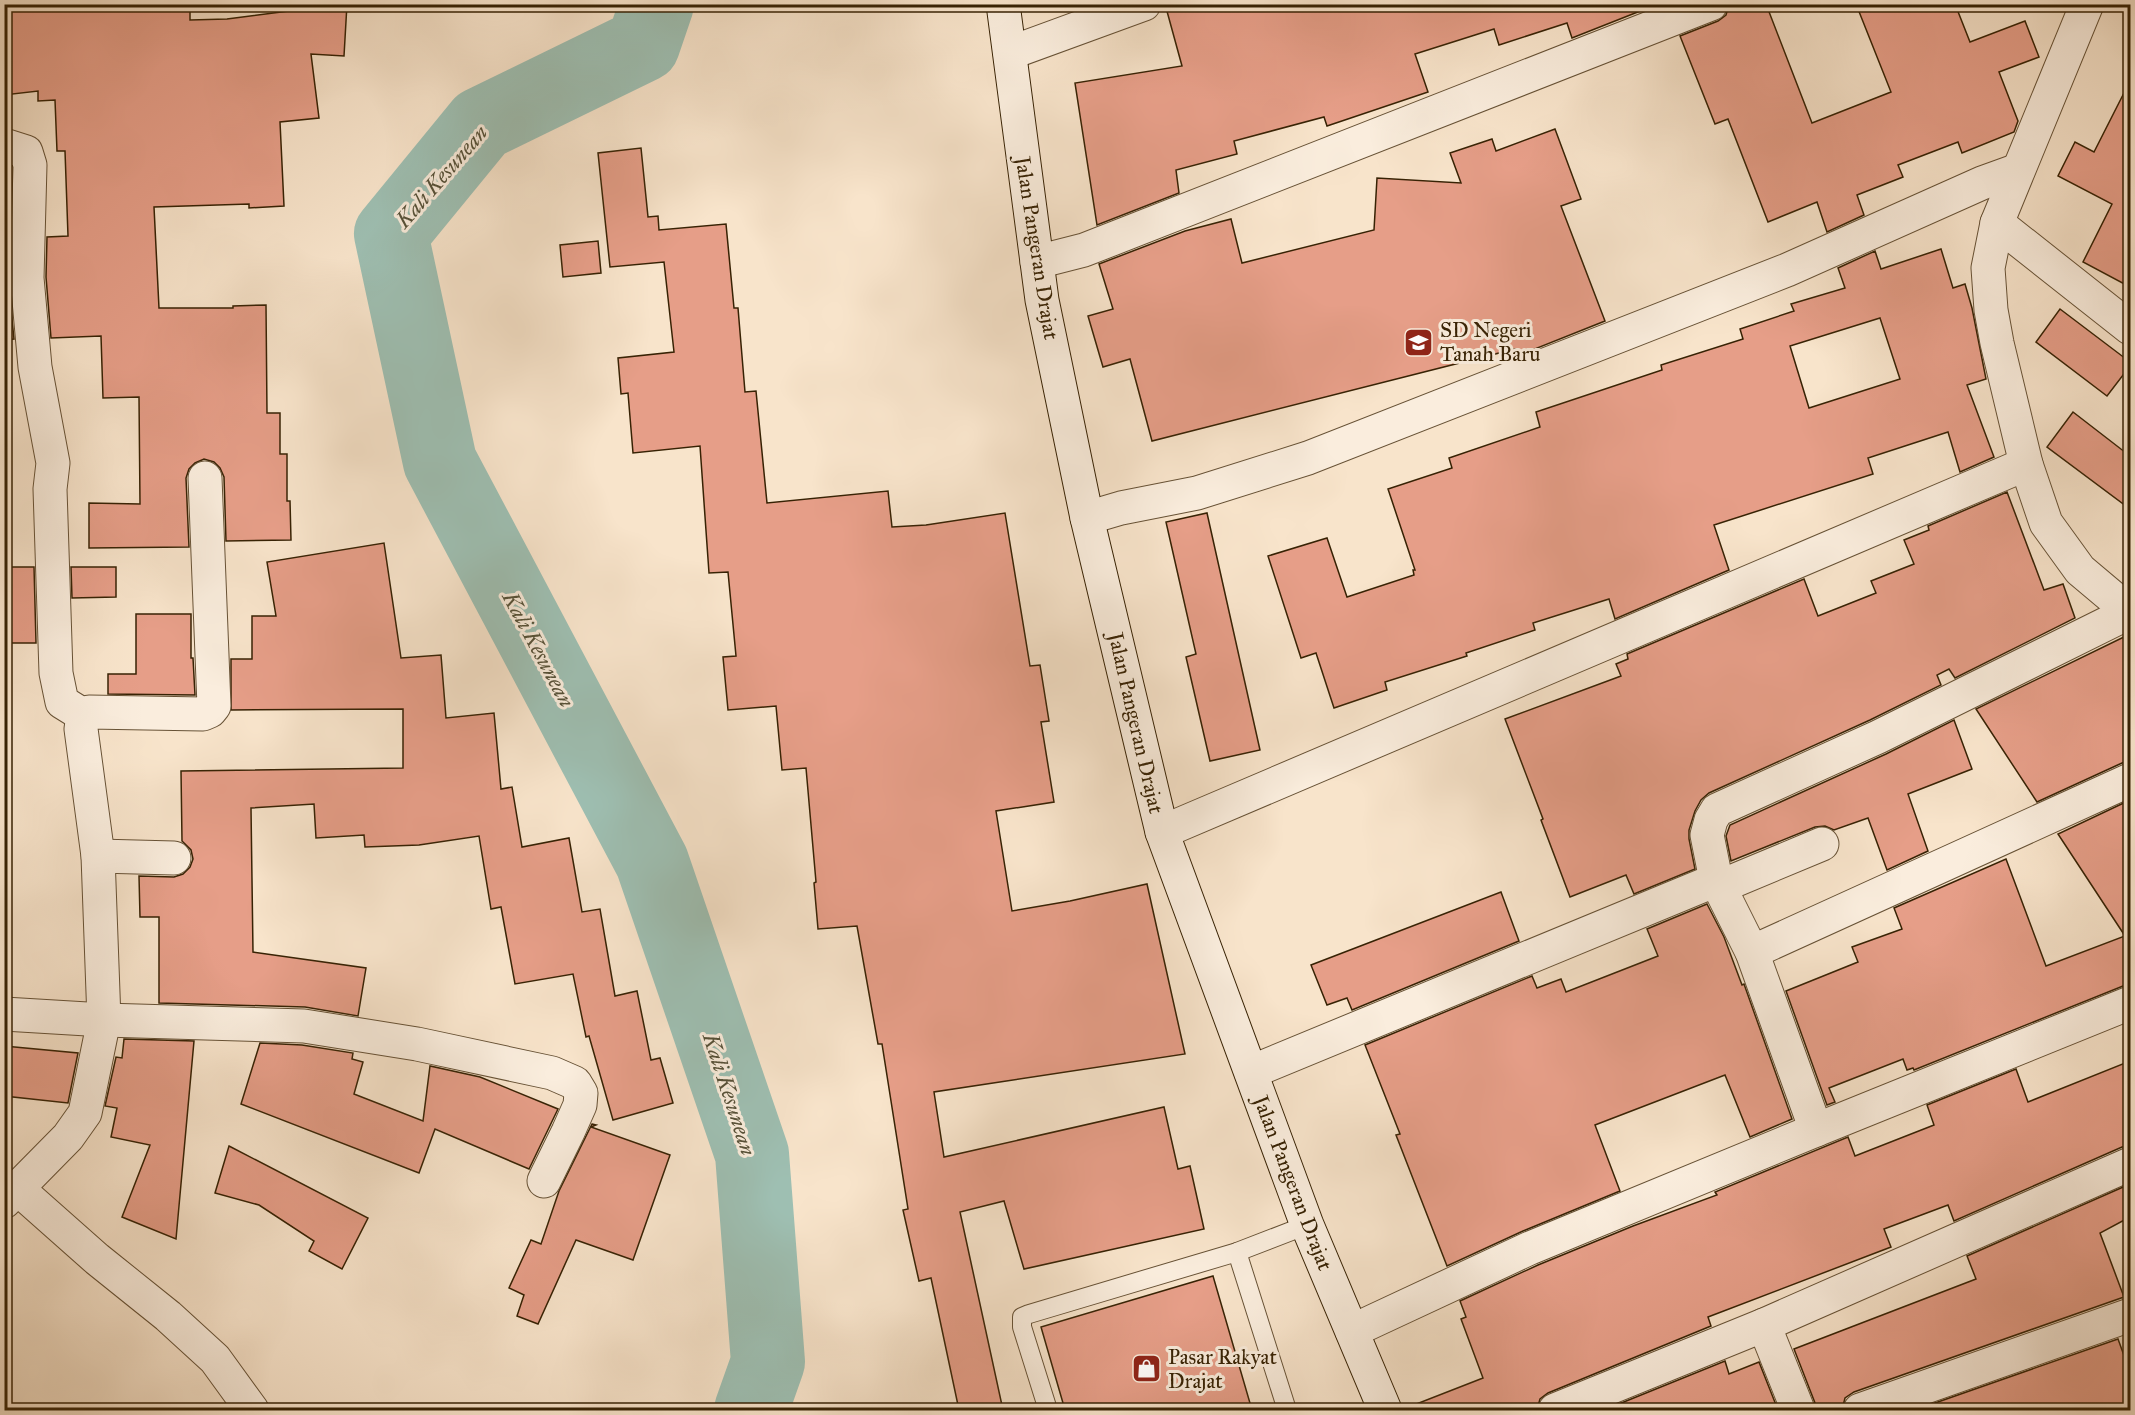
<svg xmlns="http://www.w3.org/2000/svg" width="2135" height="1415" viewBox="0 0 2135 1415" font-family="'IM FELL Great Primer',serif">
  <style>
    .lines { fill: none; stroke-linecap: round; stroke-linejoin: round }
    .river { stroke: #9ebfb2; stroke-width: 74 }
    .building { fill: #e69e88; stroke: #372204; stroke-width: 1.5; fill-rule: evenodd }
    .lane-casing { stroke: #675236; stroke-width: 20 }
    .street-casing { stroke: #675236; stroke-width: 35 }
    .secondary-casing { stroke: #372204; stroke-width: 35 }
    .lane { stroke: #faeddd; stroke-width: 18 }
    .street { stroke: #faeddd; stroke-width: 33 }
    .secondary { stroke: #faeddd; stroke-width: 33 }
    .labels { text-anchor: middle; stroke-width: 6; stroke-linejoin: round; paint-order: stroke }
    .street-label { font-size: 21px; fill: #372204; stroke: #faeddd }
    .poi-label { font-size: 21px; fill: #372204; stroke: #faeddd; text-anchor: start }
    .water-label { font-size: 22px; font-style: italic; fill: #565138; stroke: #faeddd }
  </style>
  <rect width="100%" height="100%" fill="#f8e4cb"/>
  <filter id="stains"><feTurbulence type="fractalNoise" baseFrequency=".00333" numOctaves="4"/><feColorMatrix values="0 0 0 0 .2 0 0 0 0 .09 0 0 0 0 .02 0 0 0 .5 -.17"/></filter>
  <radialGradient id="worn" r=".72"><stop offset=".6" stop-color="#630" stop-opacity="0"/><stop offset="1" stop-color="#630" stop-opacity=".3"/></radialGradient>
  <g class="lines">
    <!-- river -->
    <path class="river" d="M657 4 643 45 481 124 391 234 440 462 652 862 752 1154 768 1362 751 1410"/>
  </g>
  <!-- building -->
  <g class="building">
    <path d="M32 4H190V20L227 19 304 9 305 4H347L344 56 311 54 319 118 280 122 284 206 249 208V204L154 207 159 308H233V306L266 305 267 413H280V454H287V501H290L291 540 226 541 224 477 220 468 214 462 204 459 195 463 189 469 186 478 189 547 89 548V503L140 504 139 397 103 398 101 336 51 338 46 277 47 237 68 236 65 151H57L55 100 38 101V91L4 95V8Z"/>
    <path d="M1165 4H1658L1572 38 1567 23 1499 45 1494 29 1415 54 1428 92 1327 126 1324 117 1234 141 1237 154 1176 170 1179 193 1097 225 1075 83 1182 66Z"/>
    <path d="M1729 4H1766L1812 123 1891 92 1856 4H1955L1970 42 2025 21 2039 57 1999 72 2018 121 2014 132 1962 153 1958 142 1898 165 1903 177 1857 195 1864 215 1827 232 1817 202 1768 222 1728 119 1715 124 1680 36 1718 21 1726 15Z"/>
    <path d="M2130 81V287L2083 262 2112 204 2058 176 2075 142 2094 152Z"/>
    <path d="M1555 129 1581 199 1561 206 1605 321 1517 356 1515 349 1152 441 1130 359 1103 367 1088 316 1113 309 1099 264 1185 231 1231 219 1242 263 1374 230 1377 178 1461 183 1450 153 1492 139 1496 151Z"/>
    <path d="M641 148 648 217 658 216 659 230 726 224 734 308H738L745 392 756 391 767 503 888 491 892 527 926 525 1005 513 1030 666 1040 665 1049 721 1041 722 1054 802 996 811 1012 911 1070 901 1147 884 1185 1054 934 1092 944 1157 1164 1107 1178 1169 1190 1166 1204 1229 1024 1269 1004 1201 960 1212 1003 1410H959L931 1278 919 1281 903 1210 908 1209 882 1044H878L857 926 818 929 814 883 816 882 806 768 782 770 776 706 728 710 723 657 736 656 728 572 709 573 700 446 633 453 628 393 621 394 618 358 674 352 664 262 610 267 598 153Z"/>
    <path d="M9 238 8 280 14 339 4 340V239Z"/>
    <path d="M598 241 601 273 563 277 560 245Z"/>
    <path d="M1941 249 1953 288 1965 284 1972 308 1986 379 1967 385 1994 457 1960 472 1948 432 1868 458 1873 474 1714 525 1729 570 1615 619 1609 599 1533 623 1535 630 1466 653 1467 656 1385 682 1387 690 1334 708 1316 653 1301 658 1268 556 1327 538 1347 597 1414 575 1413 570H1415L1388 489 1452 468 1449 458 1540 427 1536 412 1662 370 1661 365 1743 339 1740 329 1794 311 1791 304 1845 288 1838 268 1875 251 1881 269ZM1880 318 1900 379 1809 408 1790 346Z"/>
    <path d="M2060 309 2130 362V366L2107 396 2036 342Z"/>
    <path d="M2073 412 2130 456V509L2047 447Z"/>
    <path d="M2007 492 2044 590 2063 584 2075 618 1955 678 1949 669 1937 675 1941 685 1870 720 1709 793 1701 800 1695 811 1689 830V839L1695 869 1634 894 1626 875 1570 897 1541 820 1543 819 1505 719 1621 676 1616 664 1628 659 1627 654 1804 579 1818 616 1876 593 1871 581 1914 564 1904 540 1929 530 1928 526Z"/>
    <path d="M1207 513 1260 750 1210 761 1186 657 1196 654 1166 522Z"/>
    <path d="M384 543 401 658 441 655 446 718 494 713 501 789 512 787 522 847 569 838 582 912 600 909 615 996 637 991 651 1060 660 1058 673 1103 613 1120 589 1036 586 1037 573 974 515 984 501 907 491 909 479 836 419 845 365 847 364 835 316 838 314 804 251 808 253 952 366 968 358 1016 305 1007 159 1003V917H140L139 876 174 877 183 874 190 867 193 859 191 850 182 841 181 771 403 768V709L231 710V659H252V616H276L267 562Z"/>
    <path d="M4 567H34L36 643H4Z"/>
    <path d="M71 567H116V597L72 598Z"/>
    <path d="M136 614H191V658H193L195 695 108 694V674H136Z"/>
    <path d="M2130 634V761L2122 763 2037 802 1976 709Z"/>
    <path d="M1954 720 1972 769 1908 794 1928 851 1887 870 1868 818 1834 830 1825 826 1815 827 1731 861 1726 836 1730 825 1886 754Z"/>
    <path d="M2130 800V985L2123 986 1914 1070 1913 1068 1907 1070 1903 1059 1829 1088 1835 1102 1827 1105 1786 991 1858 962 1852 947 1902 929 1894 908 2006 859 2046 966 2125 936 2058 834Z"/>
    <path d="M1501 892 1519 941 1352 1010 1347 998 1327 1005 1311 965Z"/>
    <path d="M1707 904 1724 937 1742 985 1744 984 1792 1119 1750 1137 1725 1075 1595 1125 1620 1191 1523 1231 1447 1266 1396 1135 1400 1134 1365 1045 1532 976 1537 988 1561 979 1566 992 1658 956 1647 929Z"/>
    <path d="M124 1039 194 1041 176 1239 122 1217 150 1145 111 1137 117 1108 105 1106 116 1057 122 1058Z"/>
    <path d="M260 1043 302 1045 353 1053 352 1059 363 1062 354 1094 423 1121 430 1066 480 1077 558 1109 529 1169 435 1129 419 1173 241 1104Z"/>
    <path d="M4 1046 78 1053 68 1103 4 1096Z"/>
    <path d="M2130 1061V1146L2122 1147 1954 1221 1948 1205 1884 1229 1891 1247 1708 1317 1711 1326 1548 1393 1540 1399 1537 1410H1406V1408L1483 1378 1461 1319 1466 1317 1460 1301 1538 1265 1633 1226 1717 1195 1715 1192 1848 1137 1855 1156 1934 1125 1927 1105 2016 1069 2028 1102Z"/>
    <path d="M592 1124 596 1125 591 1127 670 1155 633 1260 576 1240 538 1324 517 1316 524 1295 509 1288 531 1240 541 1244 559 1191Z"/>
    <path d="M229 1146 368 1218 342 1269 309 1251 314 1241 259 1205 215 1193Z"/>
    <path d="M2130 1184V1217L2100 1233 2124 1297 1854 1392 1845 1398 1842 1410H1816L1815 1403 1794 1349 1976 1279 1967 1256Z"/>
    <path d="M1213 1276 1252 1410H1065L1041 1327Z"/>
    <path d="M2118 1339 2130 1372V1410H1915Z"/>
    <path d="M1725 1361 1729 1374 1759 1362 1778 1410H1604Z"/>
  </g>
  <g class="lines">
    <defs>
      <g id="lane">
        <path d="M1237 1252 1287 1410"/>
        <path d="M1048 1410 1022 1327V1317L1029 1314 1237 1252 1307 1225"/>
      </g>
      <g id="street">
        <path d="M2087 4 1997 223 1988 268 1991 310 1997 343 2026 464 2046 523 2080 570 2130 612"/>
        <path d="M1010 53 1144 4"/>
        <path d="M4 145 26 152 30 165 27 278 35 367 53 463 50 489 56 673 62 702 83 715"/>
        <path d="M1997 223 2130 328"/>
        <path d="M1037 262 1084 250 1711 4"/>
        <path d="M1087 518 1121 508 1197 493 1308 458 1787 270 1982 183 2018 170"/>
        <path d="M1162 832 2026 464"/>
        <path d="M98 856 174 858"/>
        <path d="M1719 887 1822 844"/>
        <path d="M1752 952 2130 780"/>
        <path d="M4 1014 104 1020 304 1026 417 1044 552 1073 575 1083 581 1093 580 1105 568 1132 544 1181"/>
        <path d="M1251 1072 1716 880"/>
        <path d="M1816 1130 1752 952 1716 880 1707 835 1711 820 1717 810 1878 737 2130 612"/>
        <path d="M18 1189 97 1259 168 1316 215 1359 252 1410"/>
        <path d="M4 1202 68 1137 85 1113 104 1020 98 856 81 729 83 715 89 712 203 714 210 711 214 706 205 478"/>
        <path d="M1764 1325 1798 1410"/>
        <path d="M1352 1331 1530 1248 1816 1130 2130 1003"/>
        <path d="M1555 1410 1764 1325 2130 1164"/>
        <path d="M1860 1410 2130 1315"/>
      </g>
      <path id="secondary" d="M1003 4 1042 300 1087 518 1162 832 1307 1225 1385 1410"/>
    </defs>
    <!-- lane casing -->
    <use href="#lane" class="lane-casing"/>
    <!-- street casing -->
    <use href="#street" class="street-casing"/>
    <!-- secondary casing -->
    <use href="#secondary" class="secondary-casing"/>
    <!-- lane -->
    <use href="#lane" class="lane"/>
    <!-- street -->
    <use href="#street" class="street"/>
    <!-- secondary -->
    <use href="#secondary" class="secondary"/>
  </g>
  <!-- icons -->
  <defs>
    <symbol id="school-square" viewBox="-11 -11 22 22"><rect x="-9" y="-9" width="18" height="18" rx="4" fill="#8f2418" stroke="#faeddd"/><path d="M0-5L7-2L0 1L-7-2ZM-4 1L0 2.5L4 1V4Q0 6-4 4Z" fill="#fff"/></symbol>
    <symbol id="shop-square" viewBox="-11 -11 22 22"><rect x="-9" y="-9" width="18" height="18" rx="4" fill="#8f2418" stroke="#faeddd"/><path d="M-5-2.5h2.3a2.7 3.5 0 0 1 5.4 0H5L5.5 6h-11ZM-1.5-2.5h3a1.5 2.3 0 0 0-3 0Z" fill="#fff"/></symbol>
  </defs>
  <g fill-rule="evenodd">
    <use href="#school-square" x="1402" y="326" width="33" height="33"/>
    <use href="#shop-square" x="1130" y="1352" width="33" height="33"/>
  </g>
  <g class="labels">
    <!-- street labels -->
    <g class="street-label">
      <text transform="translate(1037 248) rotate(81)" y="7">Jalan Pangeran Drajat</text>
      <text transform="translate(1136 723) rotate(77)" y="7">Jalan Pangeran Drajat</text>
      <text transform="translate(1293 1183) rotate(69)" y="7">Jalan Pangeran Drajat</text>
    </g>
    <!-- poi labels -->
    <g class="poi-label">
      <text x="1440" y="337">SD Negeri<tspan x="1440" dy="24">Tanah Baru</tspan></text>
      <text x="1168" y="1364">Pasar Rakyat<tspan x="1168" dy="24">Drajat</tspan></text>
    </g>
    <!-- water labels -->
    <g class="water-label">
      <text transform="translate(441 176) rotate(-49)" y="8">Kali Kesunean</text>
      <text transform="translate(539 649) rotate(62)" y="8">Kali Kesunean</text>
      <text transform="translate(730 1094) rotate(72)" y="8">Kali Kesunean</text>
    </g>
  </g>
  <!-- margin -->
  <rect width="2135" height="1415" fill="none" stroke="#f8e4cb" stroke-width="24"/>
  <rect x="6" y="6" width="2123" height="1403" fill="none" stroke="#372204" stroke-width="3"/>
  <rect x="12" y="12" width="2111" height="1391" fill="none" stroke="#372204" stroke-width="1.5"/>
  <rect width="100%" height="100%" filter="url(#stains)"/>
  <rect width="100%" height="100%" fill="url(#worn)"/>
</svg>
